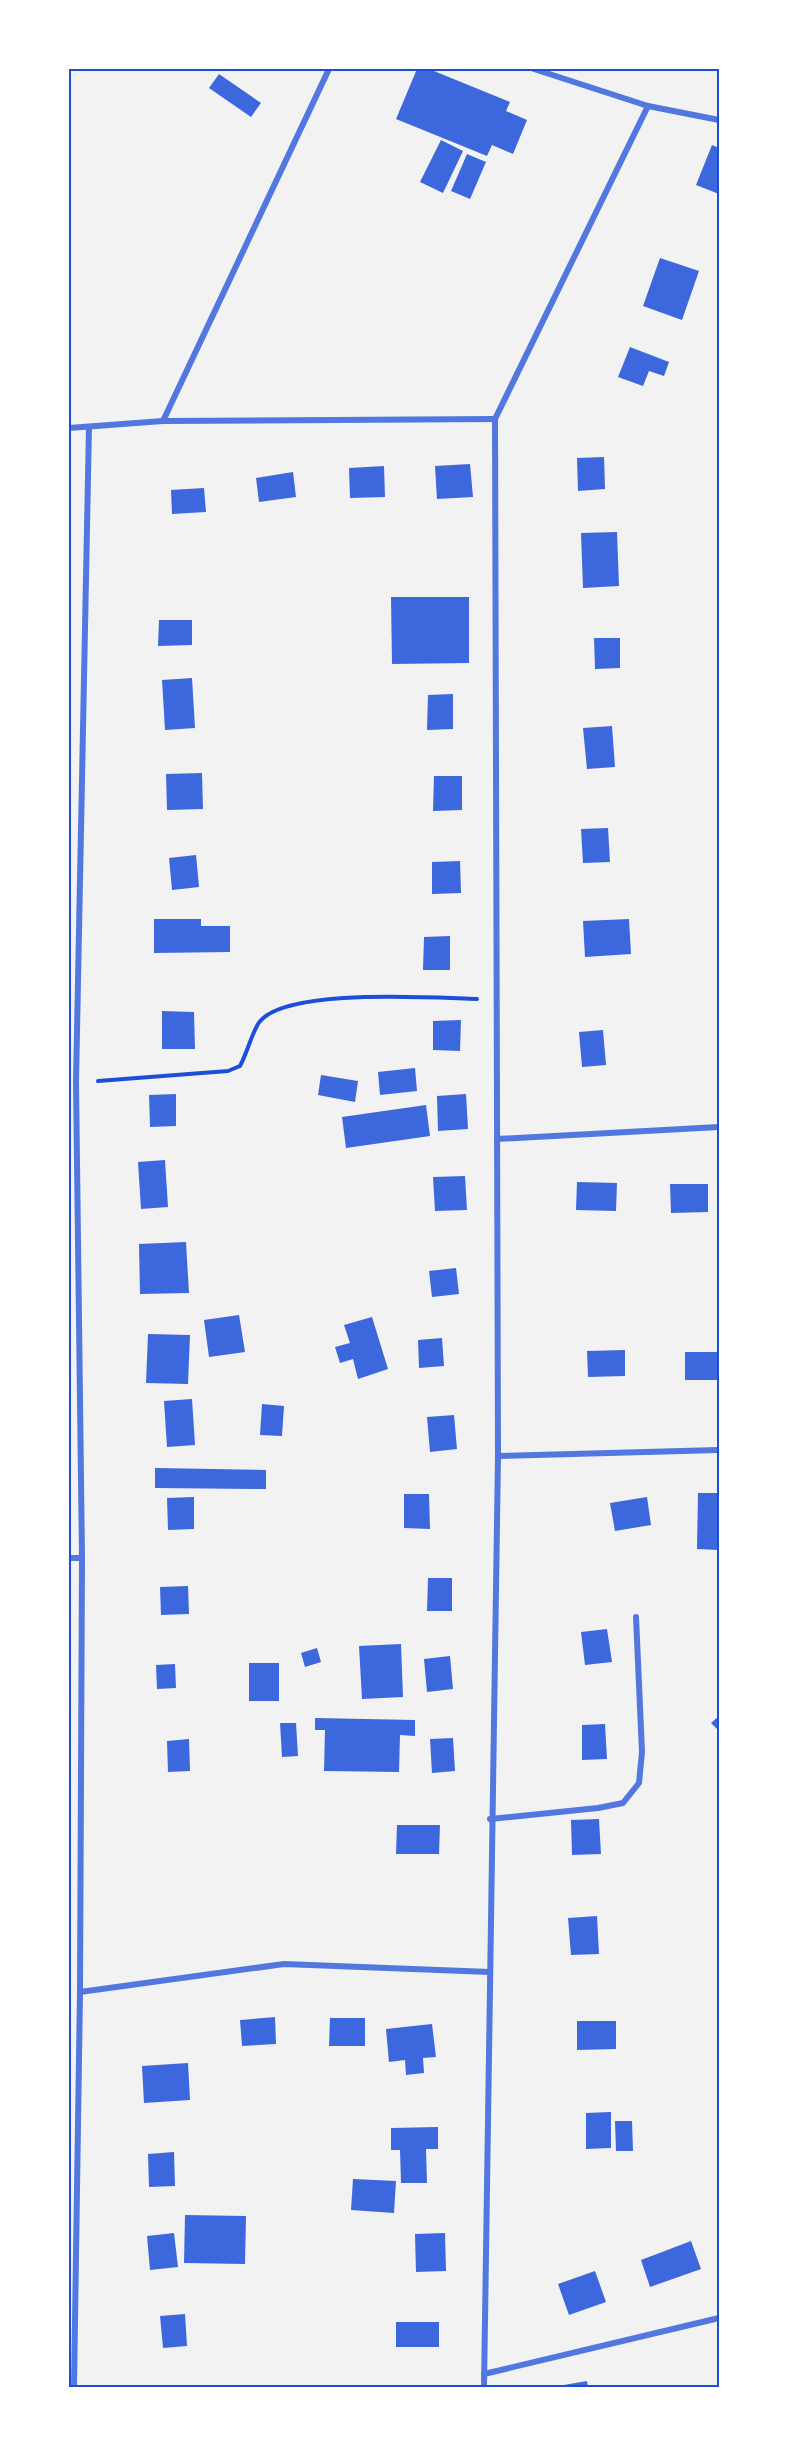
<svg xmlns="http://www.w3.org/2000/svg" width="788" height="2456" viewBox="0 0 788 2456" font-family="Roboto,sans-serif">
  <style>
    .building { fill: #3d67dc }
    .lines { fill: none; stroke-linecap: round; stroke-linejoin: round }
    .path { stroke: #1d4ed8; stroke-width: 4 }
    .minor { stroke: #5277de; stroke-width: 6 }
    .neatline { fill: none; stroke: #1d4ed8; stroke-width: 2 }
  </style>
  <rect width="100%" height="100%" fill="#f2f2f2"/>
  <!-- building -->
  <g class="building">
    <path d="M417 69H429L510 102 506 111 527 120 513 154 492 145 487 156 396 119Z"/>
    <path d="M219 74 261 103 251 117 209 88Z"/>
    <path d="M441 140 463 151 443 193 420 182Z"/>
    <path d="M712 145 719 148V194L696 185Z"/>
    <path d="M467 154 486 162 470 199 451 191Z"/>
    <path d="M660 258 699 271 682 320 643 306Z"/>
    <path d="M630 347 669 362 664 376 649 371 643 386 618 377Z"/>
    <path d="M604 457 605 489 578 491 577 458Z"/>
    <path d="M470 464 473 497 437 499 435 466Z"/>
    <path d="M384 466 385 497 350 498 349 468Z"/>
    <path d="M293 472 296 497 259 502 256 478Z"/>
    <path d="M204 488 206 512 172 514 171 490Z"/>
    <path d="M617 532 619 586 583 588 581 533Z"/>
    <path d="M391 597H469V663L392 664Z"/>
    <path d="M159 620H192V645L158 646Z"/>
    <path d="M594 638H620V668L595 669Z"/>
    <path d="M192 678 195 728 165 730 162 680Z"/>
    <path d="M453 694V729L427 730 428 695Z"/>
    <path d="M612 726 615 767 587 769 583 728Z"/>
    <path d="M202 773 203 809 167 810 166 774Z"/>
    <path d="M434 776H462V810L433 811Z"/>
    <path d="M608 828 610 862 583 863 581 829Z"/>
    <path d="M196 855 199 887 172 890 169 858Z"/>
    <path d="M460 861 461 893 432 894V862Z"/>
    <path d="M154 919H201V926H230V952L154 953Z"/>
    <path d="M629 919 631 954 585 957 583 921Z"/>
    <path d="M450 936V970H423L424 937Z"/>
    <path d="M162 1011 194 1012 195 1049H162Z"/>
    <path d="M461 1020 460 1051 433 1050V1021Z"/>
    <path d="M603 1030 606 1065 582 1067 579 1032Z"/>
    <path d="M415 1068 417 1091 380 1095 378 1072Z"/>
    <path d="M321 1075 358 1081 355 1102 318 1095Z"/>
    <path d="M176 1094V1126L150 1127 149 1095Z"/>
    <path d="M466 1094 468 1129 438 1131 437 1096Z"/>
    <path d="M426 1105 430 1136 346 1148 342 1117Z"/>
    <path d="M165 1160 168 1207 141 1209 138 1162Z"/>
    <path d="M465 1176 467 1210 435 1211 433 1177Z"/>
    <path d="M577 1182 617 1183 616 1211 576 1210Z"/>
    <path d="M670 1184H708V1212L671 1213Z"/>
    <path d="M186 1242 189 1293 140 1294 139 1244Z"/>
    <path d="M456 1268 459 1294 432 1297 429 1271Z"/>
    <path d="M239 1315 245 1352 209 1357 204 1320Z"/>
    <path d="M372 1317 388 1369 358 1379 353 1359 340 1363 335 1347 350 1343 344 1325Z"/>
    <path d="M148 1334 190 1335 188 1384 146 1383Z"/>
    <path d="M442 1338 444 1366 419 1368 418 1340Z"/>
    <path d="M625 1350V1376L588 1377 587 1351Z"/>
    <rect x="685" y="1352" width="34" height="28"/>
    <path d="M192 1399 195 1445 167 1447 164 1401Z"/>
    <path d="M262 1404 284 1406 282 1436 260 1435Z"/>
    <path d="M454 1415 457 1449 430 1452 427 1417Z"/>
    <path d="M155 1468 266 1470V1489L155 1488Z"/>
    <path d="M698 1493H719V1550L697 1549Z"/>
    <path d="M404 1494H429L430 1529 404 1528Z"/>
    <path d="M194 1497V1529L168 1530 167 1498Z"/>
    <path d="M647 1497 651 1525 615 1531 610 1503Z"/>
    <path d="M428 1578H452V1611H427Z"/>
    <path d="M188 1586 189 1614 161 1615 160 1587Z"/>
    <path d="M607 1629 612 1662 585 1665 581 1632Z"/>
    <path d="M401 1644 403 1697 362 1699 359 1646Z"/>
    <path d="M317 1648 321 1662 305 1667 301 1653Z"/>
    <path d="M450 1656 453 1689 427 1692 424 1659Z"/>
    <rect x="249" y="1663" width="30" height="38"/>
    <path d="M175 1664 176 1688 157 1689 156 1665Z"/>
    <path d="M719 1716V1731L711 1723Z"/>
    <path d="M315 1718 415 1720V1736L400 1735 399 1772 324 1771 325 1730H315Z"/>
    <path d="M280 1723H296L298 1756 282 1757Z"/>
    <path d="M605 1724 607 1759 582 1760V1725Z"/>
    <path d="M453 1738 455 1771 432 1773 430 1739Z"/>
    <path d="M189 1739 190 1771 168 1772 167 1741Z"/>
    <path d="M599 1819 601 1854 572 1855 571 1820Z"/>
    <path d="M397 1825H440L439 1854H396Z"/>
    <path d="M597 1916 599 1954 571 1955 568 1918Z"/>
    <path d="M275 2017 276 2044 242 2046 240 2020Z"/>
    <path d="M330 2018H365V2046H329Z"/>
    <path d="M577 2021H616V2049L577 2050Z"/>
    <path d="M432 2024 436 2057 423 2058 424 2073 406 2075 405 2060 389 2062 386 2029Z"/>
    <path d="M188 2063 190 2100 144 2103 142 2066Z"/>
    <path d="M611 2112V2148L586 2149V2113Z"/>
    <path d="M615 2121H632L633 2151H616Z"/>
    <path d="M438 2127V2149H426L427 2183H401L400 2150H391V2128Z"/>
    <path d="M174 2152 175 2186 149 2187 148 2154Z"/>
    <path d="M353 2179 396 2181 394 2213 351 2210Z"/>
    <path d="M185 2215 246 2216 245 2264 184 2263Z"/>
    <path d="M174 2233 178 2267 150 2270 147 2236Z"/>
    <path d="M445 2233 446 2271 416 2272 415 2234Z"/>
    <path d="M691 2241 701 2269 650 2287 641 2260Z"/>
    <path d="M595 2271 606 2302 569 2315 558 2284Z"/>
    <path d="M185 2314 187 2346 163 2348 160 2316Z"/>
    <rect x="396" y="2322" width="43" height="25"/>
    <path d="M587 2381 588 2387H558V2386Z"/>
  </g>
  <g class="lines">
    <!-- path -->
    <path class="path" d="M98 1081 228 1071 240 1066C247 1053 251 1036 258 1024 281 987 434 998 477 999"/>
    <!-- minor -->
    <g class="minor">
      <path d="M534 69 648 106 719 120"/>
      <path d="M163 421 329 69"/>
      <path d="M69 428 163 421 495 419"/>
      <path d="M497 1139 719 1127"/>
      <path d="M498 1456 719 1450"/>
      <path d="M69 1558H82"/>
      <path d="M490 1819 598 1808 623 1803 639 1783 642 1752 636 1617"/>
      <path d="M80 1992 284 1964 490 1972"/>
      <path d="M484 2374 719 2318"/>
      <path d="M74 2387 80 1992 82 1558 76 1082 89 427"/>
      <path d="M484 2387 498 1456 495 419 648 106"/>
    </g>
  </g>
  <!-- border -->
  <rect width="788" height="2456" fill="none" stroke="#ffffff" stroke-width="141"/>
  <rect x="70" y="70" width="648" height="2316" class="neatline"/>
</svg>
